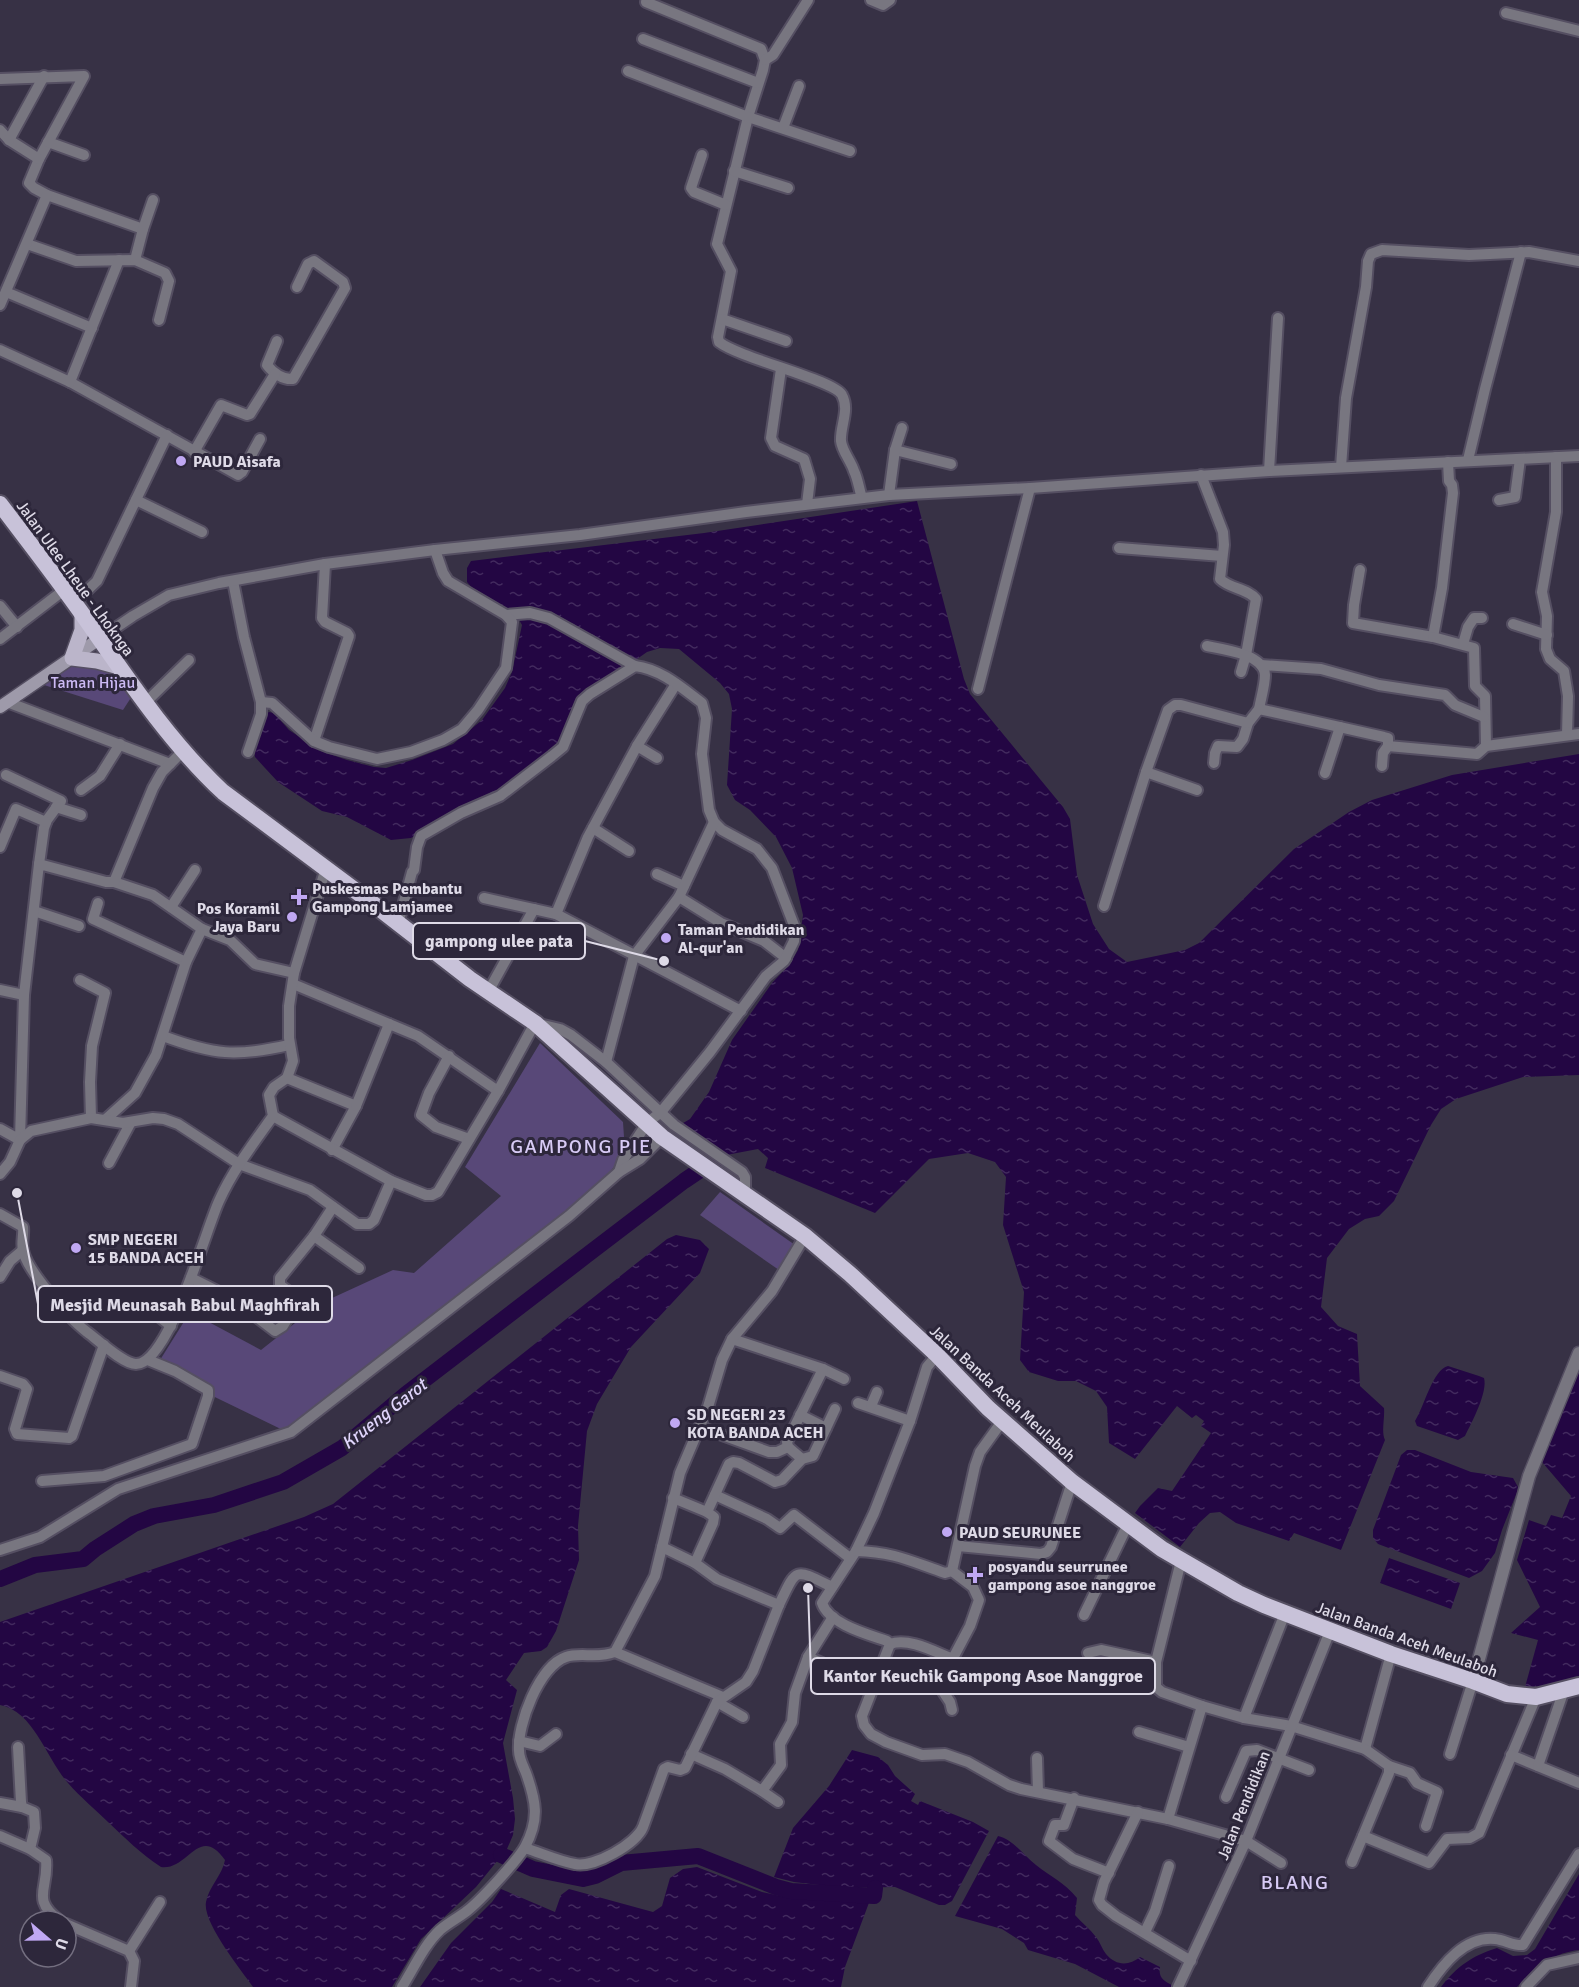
<svg xmlns="http://www.w3.org/2000/svg" width="1579" height="1987" viewBox="0 0 1579 1987" font-family="Signika,sans-serif">
  <style>
    .park { fill: #584878 }
    .water { fill: url(#water-ripples) }
    .lines { fill: none; stroke-linecap: round; stroke-linejoin: round }
    .river { stroke: #230643; stroke-width: 16 }
    .minor-casing { stroke: #554f62; stroke-width: 14 }
    .tertiary-casing { stroke: #554f62; stroke-width: 15 }
    .secondary-casing { stroke: #554f62; stroke-width: 15 }
    .primary-casing { stroke: #554f62; stroke-width: 18 }
    .trunk-casing { stroke: #554f62; stroke-width: 20 }
    .minor { stroke: #787680; stroke-width: 10 }
    .tertiary { stroke: #787680; stroke-width: 12 }
    .secondary { stroke: #9e9aaa; stroke-width: 12 }
    .primary { stroke: #bbb5ca; stroke-width: 15 }
    .trunk { stroke: #c8c2d9; stroke-width: 16 }
    .poi-dot { fill: #c0a8f3; stroke: #2d273b; stroke-width: 2 }
    .labels { text-anchor: middle; stroke-width: 6; stroke-linejoin: round; paint-order: stroke }
    .poi-label { font-size: 16px; font-weight: bold; fill: #dedae7; stroke: #2d273b; text-anchor: start }
    .street-label { font-size: 16px; fill: #dedae7; stroke: #2d273b }
    .park-label { font-size: 16px; fill: #ccbaf4; stroke: #2d273b }
    .water-label { font-size: 18px; font-style: italic; fill: #e0d5fc; stroke: #2d273b }
    .quarter-label { font-size: 20px; letter-spacing: 1.5px; fill: #d7caf5; stroke: #2d273b }
    .leader { fill: none; stroke: #dedae7; stroke-width: 2 }
    .callout-dot { fill: #dedae7; stroke: #2d273b; stroke-width: 2 }
    .callout { fill: #2d273b; stroke: #dedae7; stroke-width: 2 }
    .callout-label { font-size: 18px; text-anchor: middle; font-weight: bold; fill: #dedae7 }
  </style>
  <defs>
    <pattern id="water-ripples" width="26" height="14" patternUnits="userSpaceOnUse" patternTransform="scale(1.5)"><rect width="26" height="14" fill="#230643"/><path d="M2 4q2-2 4 0t4 0M15 11q2-2 4 0t4 0" fill="none" stroke="#422a5e"/></pattern>
  </defs>
  <rect width="100%" height="100%" fill="#373145"/>
  <!-- park -->
  <g class="park">
    <path d="M77 663 106 666 131 687 134 693 123 710 44 685Z"/>
    <path d="M540 1043 623 1122 625 1152 604 1180 287 1432 155 1368 190 1312 261 1350 319 1304 393 1270 414 1273 501 1196 465 1167Z"/>
    <path d="M720 1192 795 1245 779 1270 700 1215Z"/>
  </g>
  <!-- water -->
  <g class="water">
    <path d="M917 501 964 679 970 694 1063 807 1070 819 1077 875 1093 924 1109 949 1127 962 1185 950 1199 943 1294 849 1349 812 1372 800 1452 775 1579 754V1075L1523 1077 1456 1099 1441 1109 1431 1125 1394 1201 1379 1216 1365 1219 1349 1229 1327 1258 1321 1307 1338 1326 1357 1334 1360 1386 1384 1408C1385 1418 1381 1432 1385 1440L1341 1550 1294 1533 1289 1541 1236 1523 1220 1512 1210 1513 1199 1523 1180 1547 1135 1513 1140 1506 1158 1488 1172 1491 1211 1433 1201 1426 1204 1421 1196 1415 1192 1418 1177 1406 1135 1459 1109 1443 1107 1407 1096 1391 1076 1381H1058L1029 1372 1020 1360 1024 1292 1003 1225 1006 1177 995 1162 968 1153 929 1159 875 1213 765 1168 768 1158 758 1149 721 1156 678 1126 690 1119 709 1092 732 1040 772 983 789 965 798 950 803 915 792 868 776 837 750 810 735 800 727 785 732 709 729 694 720 683 679 649 660 648 647 652 590 692 562 739 553 750 492 798 434 823 411 838 391 840 347 817 322 811 278 782 265 768 255 757 254 748 263 716 269 712 274 713 289 730 321 751 347 760 374 767 386 768 412 760 453 744 482 720 505 688 512 672 522 625 518 618 480 597 467 582V568L471 561 704 533Z"/>
    <path d="M676 1235 700 1240 709 1249 700 1273 631 1347 597 1404 587 1431 578 1526 579 1560 556 1631 547 1647 541 1651 524 1653 506 1680 517 1690 503 1743 513 1798 515 1819 513 1835 507 1849 476 1887 421 1939 392 1987H253C241 1970 202 1922 206 1902 209 1886 222 1876 225 1860 199 1823 188 1871 161 1867 141 1854 125 1838 108 1822 95 1809 80 1797 68 1783 47 1760 34 1711 0 1705V1622L304 1517 333 1504 667 1239Z"/>
    <path d="M1448 1366 1479 1376 1484 1378C1488 1392 1472 1422 1465 1436L1458 1440 1417 1426 1415 1421C1424 1407 1433 1369 1448 1366Z"/>
    <path d="M1579 1369V1680L1562 1686 1525 1687 1538 1640 1511 1633 1540 1607 1517 1560 1529 1520 1546 1526 1551 1515 1562 1518 1571 1496 1542 1462Z"/>
    <path d="M1407 1450H1415L1471 1472 1513 1478 1518 1487 1517 1492 1502 1530 1495 1553 1482 1571 1469 1578 1378 1544 1373 1538V1530L1401 1455Z"/>
    <path d="M1389 1558 1460 1583 1451 1609 1380 1583Z"/>
    <path d="M852 1750 878 1757 888 1765 895 1776 915 1794 911 1801 918 1805 920 1801 973 1822 989 1831 952 1901 945 1905H939L895 1887 844 1888 794 1882 774 1877 793 1828 829 1786Z"/>
    <path d="M998 1836C1013 1839 1024 1856 1036 1865 1051 1877 1064 1882 1077 1898L1075 1915C1082 1923 1090 1929 1096 1937 1100 1942 1102 1949 1106 1954 1116 1966 1129 1966 1140 1957L1160 1967C1158 1977 1164 1981 1172 1985L1171 1987H1119L1075 1964 1028 1950 1024 1943 1002 1929 955 1916Z"/>
    <path d="M697 1867 762 1892 790 1898 870 1900 845 1967 841 1987H420L451 1943 492 1902 501 1889 555 1912 561 1895 569 1889 653 1912 662 1906 670 1878 683 1869Z"/>
    <path d="M1579 1874V1950C1552 1953 1535 1968 1517 1987H1441C1457 1966 1472 1956 1497 1948L1513 1956 1527 1955 1535 1949Z"/>
  </g>
  <g class="lines">
    <!-- river -->
    <g class="river">
      <path d="M0 1579 35 1565 83 1559 95 1549 134 1524 154 1516 214 1505 283 1482 342 1448 406 1394 587 1255 684 1181 721 1156"/>
      <path d="M501 1855 533 1869 583 1879 595 1876 621 1863 698 1856 776 1887 791 1891 874 1896 875 1888"/>
    </g>
    <defs>
      <g id="minor">
        <path d="M871 0 883 5 890 0"/>
        <path d="M646 2 761 49 765 60 763 70 748 117 717 244 731 271 718 337 719 342C741 359 835 380 842 395 850 410 840 426 841 441 842 451 851 461 854 471 858 479 859 489 862 498"/>
        <path d="M1506 13 1579 31"/>
        <path d="M643 39 758 83"/>
        <path d="M765 60 773 55 808 0"/>
        <path d="M628 71 748 117 850 151"/>
        <path d="M0 79 84 76 39 159 29 183 34 188 47 195 143 229"/>
        <path d="M783 128 799 86"/>
        <path d="M0 130 9 140 39 159"/>
        <path d="M9 140 44 76"/>
        <path d="M48 142 84 155"/>
        <path d="M702 155 691 188 694 192 726 205"/>
        <path d="M734 171 788 188"/>
        <path d="M27 244 76 261 135 260 165 273 169 281 159 320"/>
        <path d="M135 260 143 229 153 200"/>
        <path d="M6 292 92 328"/>
        <path d="M0 305 47 195"/>
        <path d="M722 319 786 341"/>
        <path d="M277 341 267 365C273 373 283 380 293 379L345 288 343 282 314 261 308 264 297 287"/>
        <path d="M0 350 70 382 238 475 242 472 260 439"/>
        <path d="M781 369 771 438 775 446 804 459 810 479 807 504"/>
        <path d="M70 382 119 260"/>
        <path d="M895 450 951 464"/>
        <path d="M194 452 221 405 247 415 250 414 275 374"/>
        <path d="M1556 457V512L1542 592 1547 616 1546 649 1550 659 1564 671 1568 696 1567 735"/>
        <path d="M1468 460 1485 389 1521 252"/>
        <path d="M1341 467 1346 398 1366 287 1368 261 1371 254 1382 250 1469 255 1529 252 1579 261"/>
        <path d="M1269 471 1278 318"/>
        <path d="M1201 475 1223 532 1224 545 1220 579C1230 589 1247 588 1256 599L1246 655 1241 672"/>
        <path d="M889 495 895 450 902 428"/>
        <path d="M136 500 202 532"/>
        <path d="M1499 500 1515 497 1520 459"/>
        <path d="M1119 548 1222 556"/>
        <path d="M1360 570 1354 605 1353 623 1433 637 1442 588 1453 493 1452 485 1449 481 1448 462"/>
        <path d="M233 581 244 637 261 702"/>
        <path d="M74 603 97 581 167 435"/>
        <path d="M0 606 17 627"/>
        <path d="M506 615 530 613 549 618 635 666"/>
        <path d="M1513 624 1547 635"/>
        <path d="M1433 637 1474 648 1475 686 1485 696 1486 746"/>
        <path d="M0 639 64 590"/>
        <path d="M99 639 133 616 169 595 219 583 325 564 435 550 580 535 746 512 889 495 1030 488 1269 471 1579 456"/>
        <path d="M1463 644 1468 627 1474 618H1482"/>
        <path d="M1207 646C1222 649 1264 654 1265 675 1265 685 1261 698 1259 709L1384 737 1388 738V746L1477 754 1486 746 1579 734"/>
        <path d="M1261 665 1321 669 1379 685 1445 695 1455 705 1484 717"/>
        <path d="M978 689 1030 488"/>
        <path d="M7 702 170 764"/>
        <path d="M146 702 189 660"/>
        <path d="M314 741 349 636 347 633 325 622 322 618 325 564"/>
        <path d="M637 746 657 758"/>
        <path d="M248 752 261 714V702L272 703 314 741 329 747 377 759 411 752 443 740 462 729 478 710 506 668 512 622 506 615 448 581 443 573 435 550"/>
        <path d="M1214 763 1215 753 1218 746 1237 747 1243 739 1248 723 1259 709"/>
        <path d="M1382 766 1383 753 1388 746"/>
        <path d="M1146 772 1197 790"/>
        <path d="M1325 773 1340 727"/>
        <path d="M6 775 61 801 47 820 44 828 39 864"/>
        <path d="M81 790 100 776 120 744"/>
        <path d="M56 807 81 815"/>
        <path d="M593 828 629 851"/>
        <path d="M0 847 16 809 46 822"/>
        <path d="M657 874 684 886"/>
        <path d="M114 882 153 895 202 929"/>
        <path d="M679 897 721 923 764 941 786 958"/>
        <path d="M484 898 556 914 741 1011"/>
        <path d="M98 903 93 919 186 962"/>
        <path d="M1104 906 1146 772 1168 710 1175 705H1181L1248 723"/>
        <path d="M171 907 195 870"/>
        <path d="M34 911 79 926"/>
        <path d="M556 914 588 837 637 746 676 684"/>
        <path d="M398 924 412 872 414 870 417 847 421 836 461 813 500 796 552 756 563 747 582 701 590 694 635 666C661 669 682 688 702 703L706 718 702 754 709 810 714 822 722 830 757 849 772 868 795 928 794 941 784 961 766 976 710 1052 661 1112 647 1123 623 1160 619 1172"/>
        <path d="M80 980 105 993 92 1046 90 1082 91 1118"/>
        <path d="M293 984 418 1036 498 1091"/>
        <path d="M0 990 24 995"/>
        <path d="M488 992 534 909"/>
        <path d="M163 1036C214 1055 236 1057 289 1045"/>
        <path d="M449 1056 429 1093 421 1115 436 1127 469 1139"/>
        <path d="M606 1062 634 956 679 897 714 822"/>
        <path d="M287 1078 356 1106 332 1150"/>
        <path d="M356 1106 389 1024"/>
        <path d="M273 1116 391 1181 426 1195H432L438 1192 498 1091 535 1023 560 1029 571 1035 606 1062 674 1125 742 1172 745 1177V1195"/>
        <path d="M106 1119 135 1093 156 1055 186 962 202 929 230 940 255 964 294 973"/>
        <path d="M0 1129 20 1140 24 995 39 864 106 882H114L153 788 162 772 183 751"/>
        <path d="M109 1163 131 1122"/>
        <path d="M0 1174 10 1162 20 1140 31 1131 91 1118 123 1123 153 1118 164 1119 178 1124 239 1164 310 1190 357 1224H369L374 1220 391 1181"/>
        <path d="M0 1214 23 1227C24 1235 21 1243 23 1250 26 1270 70 1319 87 1332 98 1340 123 1364 136 1364 169 1364 206 1229 219 1201 233 1170 253 1144 273 1116L269 1095 274 1087 287 1078 293 1061 289 1038V1006L294 973 326 868"/>
        <path d="M314 1236 359 1268"/>
        <path d="M0 1277 10 1261 23 1250"/>
        <path d="M191 1278 233 1299 275 1331 283 1326 298 1301 297 1298 280 1285V1278L314 1236 333 1207"/>
        <path d="M135 1297 171 1326"/>
        <path d="M732 1339 823 1369 844 1379"/>
        <path d="M937 1355 927 1367 910 1421 874 1513 856 1551 822 1603C829 1624 867 1634 887 1641L890 1644 862 1716 864 1725 871 1734 886 1742 922 1755 945 1754 968 1762 1009 1785 1021 1789 1168 1819 1246 1841 1281 1863"/>
        <path d="M0 1376 23 1384 27 1389 15 1429 17 1434 69 1438 72 1436 104 1345"/>
        <path d="M858 1403 910 1421"/>
        <path d="M871 1406 877 1392"/>
        <path d="M800 1415 826 1428"/>
        <path d="M700 1427 769 1452H777L788 1447"/>
        <path d="M802 1459 788 1447 787 1442 823 1369"/>
        <path d="M42 1481 104 1476 192 1444 208 1396V1390L175 1371 148 1360"/>
        <path d="M715 1495 767 1519 780 1528 794 1515 850 1558"/>
        <path d="M673 1498 707 1512 714 1517 713 1523 695 1563"/>
        <path d="M707 1512 729 1464 733 1462 739 1463 775 1482 782 1480 802 1459 813 1456 835 1409"/>
        <path d="M958 1546 1041 1554 1047 1552 1051 1547 1072 1482"/>
        <path d="M0 1550 40 1537 118 1489 291 1432 569 1216 619 1172 640 1159 662 1137"/>
        <path d="M856 1551C894 1552 910 1561 945 1573L952 1571 975 1466 980 1452 1003 1420"/>
        <path d="M1181 1561 1156 1662V1687L1162 1692 1202 1706 1244 1718 1291 1726 1365 1749 1391 1654"/>
        <path d="M779 1605C797 1567 794 1568 832 1587"/>
        <path d="M1084 1615 1128 1524"/>
        <path d="M890 1644C909 1637 935 1652 953 1659"/>
        <path d="M615 1652 723 1697"/>
        <path d="M1088 1653 1101 1650 1156 1662"/>
        <path d="M808 1657 833 1617"/>
        <path d="M717 1702 743 1717"/>
        <path d="M952 1710 950 1702 942 1690V1679L970 1626 979 1600 973 1587 952 1571"/>
        <path d="M1244 1718 1285 1613"/>
        <path d="M1139 1732 1189 1747"/>
        <path d="M519 1741 540 1746 556 1734"/>
        <path d="M18 1747 21 1802 22 1807 34 1812 35 1828 30 1849 46 1860C49 1889 30 1899 60 1921"/>
        <path d="M1365 1749 1389 1766V1773L1363 1836 1429 1863 1447 1839 1470 1838 1479 1833 1536 1697"/>
        <path d="M691 1754 725 1769 762 1791"/>
        <path d="M1450 1754 1473 1681"/>
        <path d="M1511 1755 1579 1783"/>
        <path d="M1037 1758 1038 1792"/>
        <path d="M1389 1766 1410 1773 1417 1783 1437 1792 1426 1826"/>
        <path d="M1538 1766 1564 1690"/>
        <path d="M1226 1797 1246 1751 1257 1750 1309 1770"/>
        <path d="M1074 1798 1064 1825H1055L1049 1841 1073 1859 1109 1873"/>
        <path d="M778 1802 762 1791 781 1765 780 1744 792 1722 795 1693 808 1657 874 1686"/>
        <path d="M0 1803 22 1807"/>
        <path d="M1138 1812 1104 1882 1099 1900 1102 1905 1116 1916 1191 1961"/>
        <path d="M1168 1819 1202 1706"/>
        <path d="M0 1836 30 1849"/>
        <path d="M525 1848C541 1853 558 1861 575 1864 594 1868 636 1844 643 1827L664 1769 668 1767 680 1770 685 1768 717 1702 746 1682 753 1671 779 1605 717 1579 695 1563 662 1547"/>
        <path d="M1352 1862 1363 1836"/>
        <path d="M66 1924 129 1951 134 1961 131 1987"/>
        <path d="M1145 1932 1155 1911 1169 1866"/>
        <path d="M129 1951 160 1902"/>
        <path d="M402 1987C414 1968 424 1945 440 1930 448 1923 458 1918 467 1911 480 1901 517 1861 525 1847 540 1819 536 1801 526 1773 523 1766 519 1758 519 1751 517 1725 539 1666 566 1657 580 1652 598 1659 615 1652L655 1576 680 1473 708 1407 722 1360 732 1339 772 1291 805 1236"/>
        <path d="M1178 1987 1246 1841 1330 1631"/>
        <path d="M1428 1987C1443 1964 1465 1936 1495 1939 1505 1940 1514 1946 1523 1945L1579 1854"/>
        <path d="M1526 1987 1547 1965 1579 1958"/>
      </g>
      <path id="tertiary" d="M1473 1681 1529 1476 1579 1353"/>
      <path id="secondary" d="M0 707 99 639"/>
      <path id="primary" d="M82 615V630L72 658 97 661 119 667"/>
      <path id="trunk" d="M0 504C28 541 56 577 83 615 125 675 169 742 223 792L380 909 470 979 535 1023 662 1137 805 1236 850 1274 937 1355 988 1408 1072 1482 1162 1549 1238 1593 1264 1605 1391 1654 1473 1681 1507 1694 1536 1697 1579 1686"/>
    </defs>
    <!-- minor casing -->
    <use href="#minor" class="minor-casing"/>
    <!-- tertiary casing -->
    <use href="#tertiary" class="tertiary-casing"/>
    <!-- secondary casing -->
    <use href="#secondary" class="secondary-casing"/>
    <!-- primary casing -->
    <use href="#primary" class="primary-casing"/>
    <!-- trunk casing -->
    <use href="#trunk" class="trunk-casing"/>
    <!-- minor -->
    <use href="#minor" class="minor"/>
    <!-- tertiary -->
    <use href="#tertiary" class="tertiary"/>
    <!-- secondary -->
    <use href="#secondary" class="secondary"/>
    <!-- primary -->
    <use href="#primary" class="primary"/>
    <!-- trunk -->
    <use href="#trunk" class="trunk"/>
  </g>
  <!-- markers -->
  <g class="poi-dot">
    <circle cx="181" cy="461" r="6"/>
    <path d="M296 888h6v6h6v6h-6v6h-6v-6h-6v-6h6z"/>
    <circle cx="292" cy="917" r="6"/>
    <circle cx="666" cy="938" r="6"/>
    <circle cx="76" cy="1248" r="6"/>
    <circle cx="675" cy="1423" r="6"/>
    <circle cx="947" cy="1532" r="6"/>
    <path d="M972 1566h6v6h6v6h-6v6h-6v-6h-6v-6h6z"/>
  </g>
  <g class="labels">
    <!-- poi labels -->
    <g class="poi-label">
      <text x="193" y="467">PAUD Aisafa</text>
      <text x="312" y="894">Puskesmas Pembantu<tspan x="312" dy="18">Gampong Lamjamee</tspan></text>
      <text x="280" y="914" text-anchor="end">Pos Koramil<tspan x="280" dy="18">Jaya Baru</tspan></text>
      <text x="678" y="935">Taman Pendidikan<tspan x="678" dy="18">Al-qur'an</tspan></text>
      <text x="88" y="1245">SMP NEGERI<tspan x="88" dy="18">15 BANDA ACEH</tspan></text>
      <text x="687" y="1420">SD NEGERI 23<tspan x="687" dy="18">KOTA BANDA ACEH</tspan></text>
      <text x="959" y="1538">PAUD SEURUNEE</text>
      <text x="988" y="1572">posyandu seurrunee<tspan x="988" dy="18">gampong asoe nanggroe</tspan></text>
    </g>
    <!-- street labels -->
    <g class="street-label">
      <text transform="translate(76 578) rotate(54)" y="6">Jalan Ulee Lheue - Lhoknga</text>
      <text transform="translate(1003 1393) rotate(43)" y="6">Jalan Banda Aceh Meulaboh</text>
      <text transform="translate(1407 1639) rotate(20)" y="6">Jalan Banda Aceh Meulaboh</text>
      <text transform="translate(1243 1805) rotate(-68)" y="6">Jalan Pendidikan</text>
    </g>
    <!-- park labels -->
    <g class="park-label">
      <text x="93" y="688">Taman Hijau</text>
    </g>
    <!-- water labels -->
    <g class="water-label">
      <text transform="translate(384 1414) rotate(-38)" y="6">Krueng Garot</text>
    </g>
    <!-- quarter labels -->
    <g class="quarter-label">
      <text x="581" y="1153">GAMPONG PIE</text>
      <text x="1295" y="1889">BLANG</text>
    </g>
  </g>
  <!-- callouts -->
  <path class="leader" d="M664 961L585 941M17 1193L38 1304M808 1588L811 1676"/>
  <g class="callout-dot">
    <circle cx="664" cy="961" r="6"/>
    <circle cx="17" cy="1193" r="6"/>
    <circle cx="808" cy="1588" r="6"/>
  </g>
  <g class="callout">
    <rect x="413" y="923" width="172" height="36" rx="6"/>
    <rect x="38" y="1286" width="294" height="36" rx="6"/>
    <rect x="811" y="1658" width="344" height="36" rx="6"/>
  </g>
  <g class="callout-label">
    <text x="499" y="947">gampong ulee pata</text>
    <text x="185" y="1311">Mesjid Meunasah Babul Maghfirah</text>
    <text x="983" y="1682">Kantor Keuchik Gampong Asoe Nanggroe</text>
  </g>
  <!-- north arrow -->
  <g transform="translate(48 1939) rotate(110)"><circle r="28" fill="#2d273b" stroke="#746f80" stroke-width="1.5"/>
  <path d="M0-4.5L10 22L0 15L-10 22Z" fill="#c0a8f3"/>
  <text y="-9" font-size="16" font-weight="bold" text-anchor="middle" fill="#dedae7">U</text>
  </g>
</svg>
